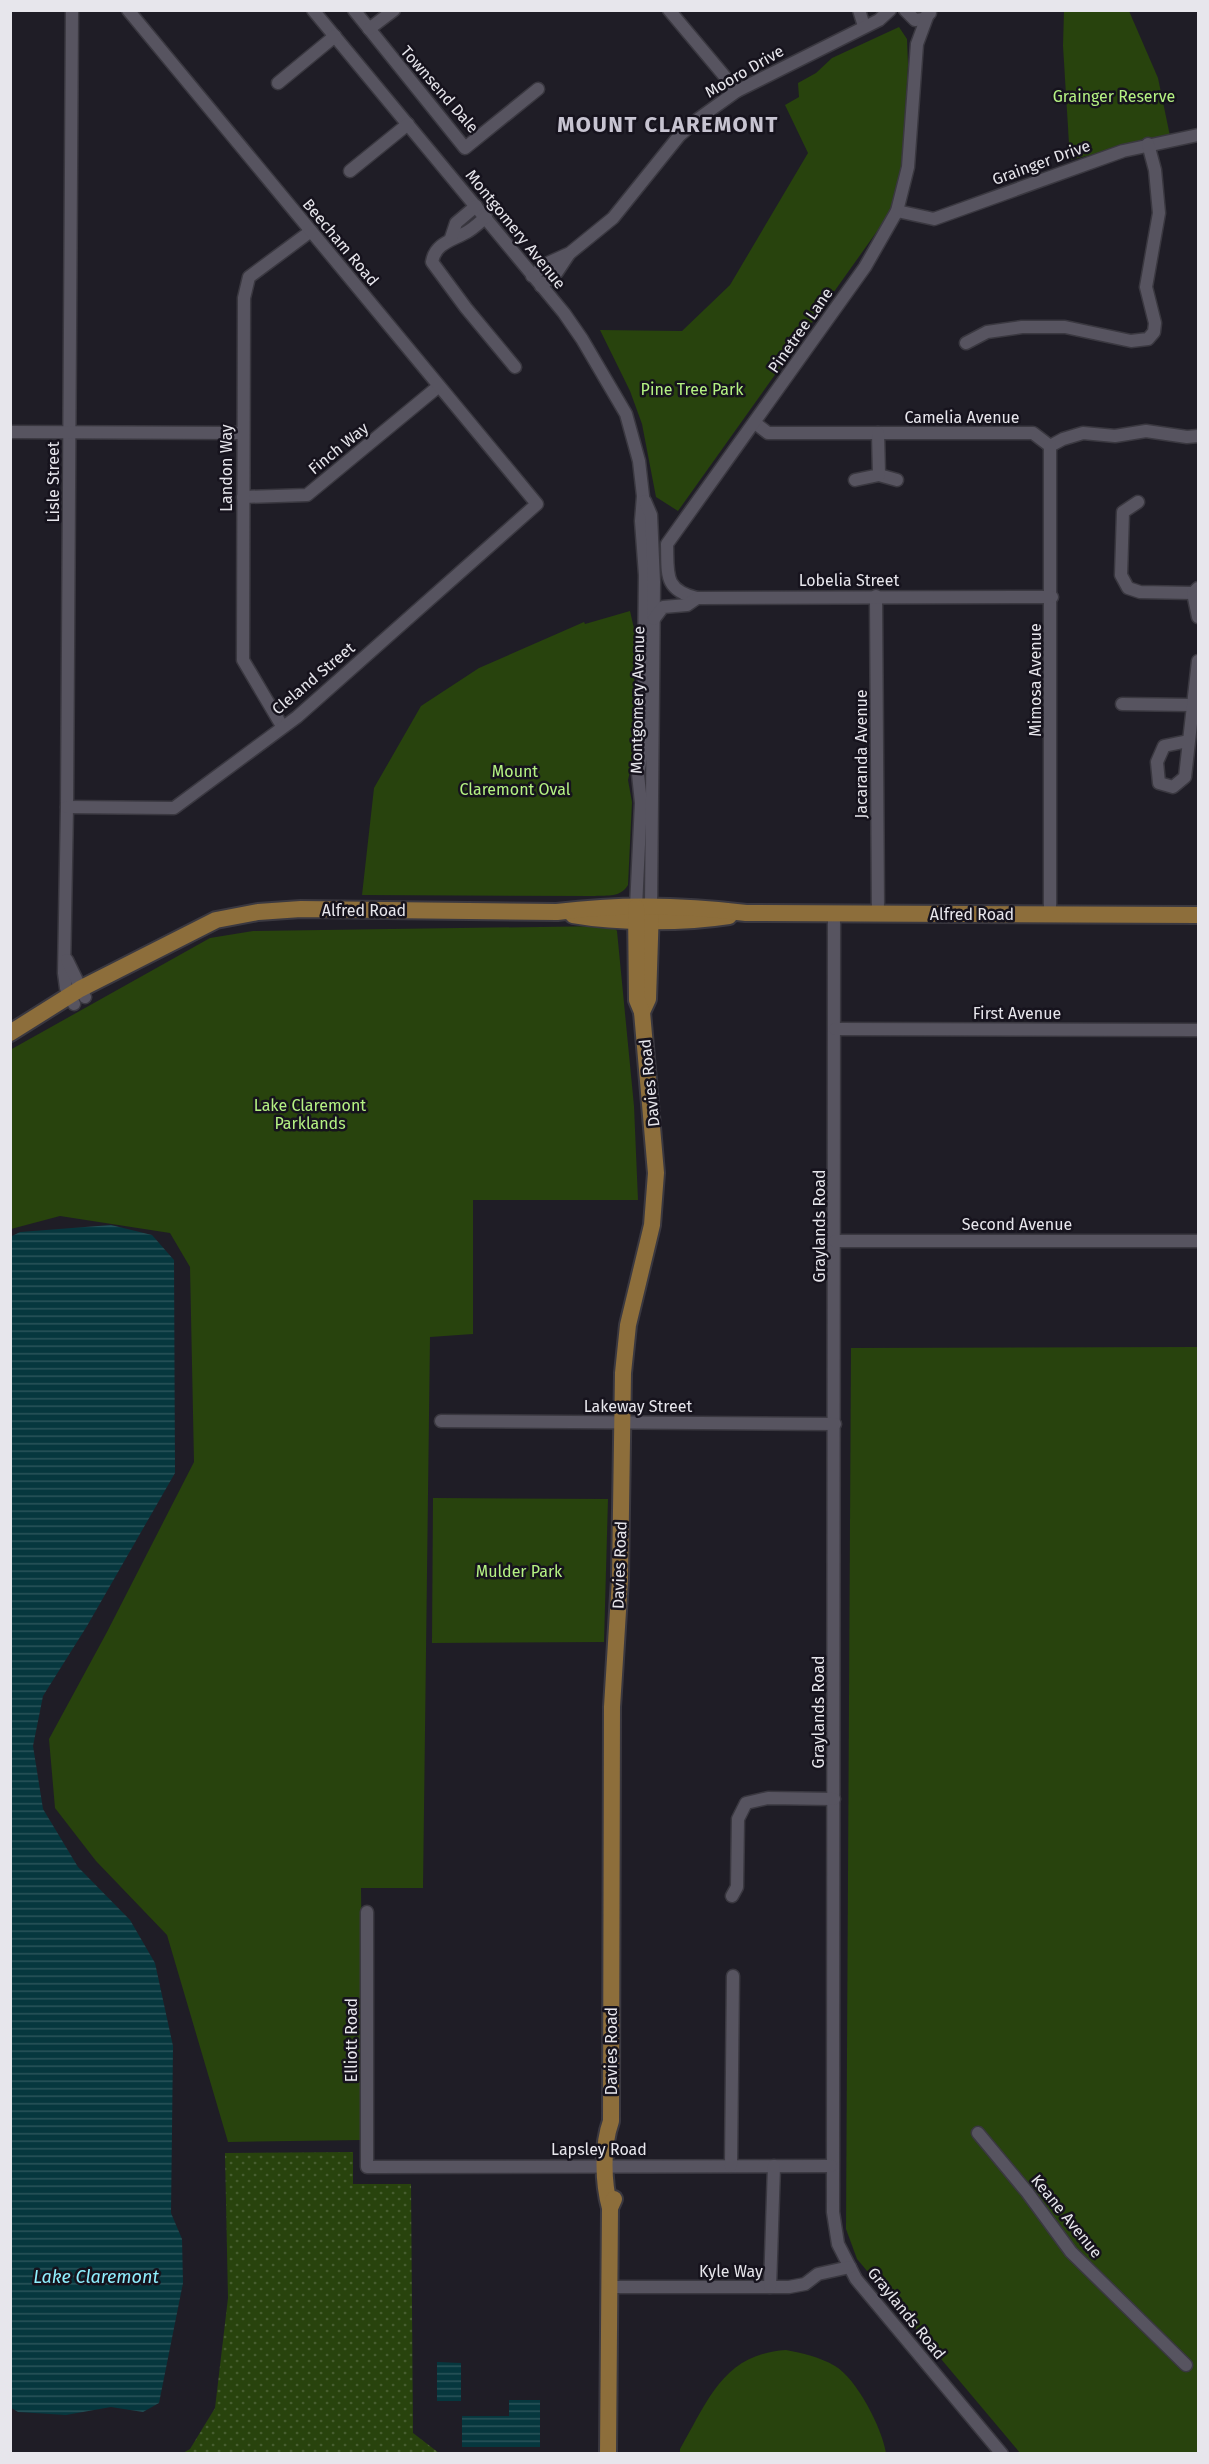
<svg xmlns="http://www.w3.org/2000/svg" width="1209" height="2464" viewBox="0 0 1209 2464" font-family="'Fira Sans',sans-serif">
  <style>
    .grass { fill: url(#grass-dots) }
    .park { fill: #28430d }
    .water { fill: url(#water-rules) }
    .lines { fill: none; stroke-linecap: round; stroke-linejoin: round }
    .minor-casing { stroke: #3a3840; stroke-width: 15 }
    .major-casing { stroke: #3a3840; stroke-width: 20 }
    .minor { stroke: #575460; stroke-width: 12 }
    .major { stroke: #8d6e3b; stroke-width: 16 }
    .labels { text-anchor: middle; stroke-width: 5; stroke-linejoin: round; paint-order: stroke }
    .street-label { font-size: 16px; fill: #e7e6ec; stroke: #16131d }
    .park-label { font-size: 16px; fill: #b5f283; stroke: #16131d }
    .water-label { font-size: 18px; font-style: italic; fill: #8feffe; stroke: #16131d }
    .district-label { font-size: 22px; font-weight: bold; letter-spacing: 1.5px; fill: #c7c4d1; stroke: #16131d }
  </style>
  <defs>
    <pattern id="grass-dots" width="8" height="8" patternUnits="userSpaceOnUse" patternTransform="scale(1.5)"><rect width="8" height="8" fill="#28430d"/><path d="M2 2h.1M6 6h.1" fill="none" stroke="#475e30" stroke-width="1.8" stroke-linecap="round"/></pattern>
    <pattern id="water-rules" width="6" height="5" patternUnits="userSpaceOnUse" patternTransform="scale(1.5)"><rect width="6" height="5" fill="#06373e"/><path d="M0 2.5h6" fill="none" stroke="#2a545a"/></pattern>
  </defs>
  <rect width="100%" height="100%" fill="#1f1d26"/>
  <!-- grass -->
  <path class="grass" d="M353 2152V2184H411L413 2433 439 2453H183L190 2449 215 2408 228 2298 225 2153Z"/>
  <!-- park -->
  <g class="park">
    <path d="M1064 11H1129L1158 78 1170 136 1070 160 1063 46Z"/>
    <path d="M899 27 907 39 908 65 900 199 678 511 656 497 642 424 630 391 600 330 682 331 730 285 808 153 785 105 799 97 798 83 816 73 832 58Z"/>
    <path d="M630 611 635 633 633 759 628 780 632 802 628 885C620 898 608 895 595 896L362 895 374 788 421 706 479 668 584 622 585 624Z"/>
    <path d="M607 926 614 927 617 931 634 1106 638 1200H473V1334L430 1337 423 1888H361L364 2140 228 2142 167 1935 96 1861 55 1808 49 1739 107 1632 194 1462 190 1267 170 1233 60 1216 11 1229 10 1050 210 938 253 931Z"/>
    <path d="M1198 1347V2453H1020L857 2259 846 2229 851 1348Z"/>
    <path d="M433 1498 608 1499 604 1642 432 1643Z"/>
    <path d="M786 2350C802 2353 820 2357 835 2366 857 2379 882 2428 886 2453H680V2449C708 2401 723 2354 786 2350Z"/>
  </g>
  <!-- water -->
  <g class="water">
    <path d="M111 1225 152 1235 174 1260 175 1473 87 1626 43 1696 33 1746 43 1809 78 1867 130 1920 155 1963 173 2046 171 2213 182 2239 183 2283 159 2403 143 2412 111 2407 66 2415 18 2412 10 2407V1237L20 1232Z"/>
    <path d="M437 2362 461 2363V2401H437Z"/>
    <path d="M509 2400H540V2447H462V2416H509Z"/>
  </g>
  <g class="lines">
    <defs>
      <g id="minor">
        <path d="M72 10 67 807 64 973 66 988 74 1004"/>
        <path d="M313 10 564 313 582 339 626 414 639 461 643 496 641 521 645 575 643 747 638 774 641 803 636 907"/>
        <path d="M354 10 465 148 538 89"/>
        <path d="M669 10 737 91"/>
        <path d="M859 10 864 26"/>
        <path d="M905 10 915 20 923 19 930 13"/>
        <path d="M369 29 394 10"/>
        <path d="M278 83 335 36"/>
        <path d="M350 171 408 124"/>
        <path d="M897 211 934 219 1123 151 1198 135"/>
        <path d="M486 217C480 222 474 228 467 232 453 240 435 243 432 262L466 308 515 367"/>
        <path d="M451 238 456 223 476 206"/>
        <path d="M532 276 550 262 570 253 613 218 679 136 698 119 737 91 879 20 890 10"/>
        <path d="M541 286 557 272 569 254"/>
        <path d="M966 343 987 332 1022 327H1065L1131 341 1148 339 1154 332 1155 323 1146 287 1159 213 1155 170 1148 144"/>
        <path d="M755 423 768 433H1033L1050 446 1063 439 1083 433 1115 436 1146 431 1187 437 1198 436"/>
        <path d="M10 432 243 433"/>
        <path d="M1050 446V914"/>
        <path d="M879 475 897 480"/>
        <path d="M855 480 879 475 878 433"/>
        <path d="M243 497 307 495 439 386"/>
        <path d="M645 501 651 515 654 582 651 906"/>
        <path d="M1138 502 1123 512 1121 575 1128 588 1140 592 1193 593"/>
        <path d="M1198 588 1193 593 1198 617"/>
        <path d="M876 596 878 913"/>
        <path d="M697 598C663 590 668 573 667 544L865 267 897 211 908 167 917 44 927 17"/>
        <path d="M654 619 663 607 687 605 697 598 1052 597"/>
        <path d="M1122 704 1191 705"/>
        <path d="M282 726 243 660 244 298 249 277 311 231"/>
        <path d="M1188 741 1164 746 1157 762 1159 783 1173 787 1185 777 1198 661"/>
        <path d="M67 807 174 808 297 717 537 504 128 10"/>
        <path d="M834 913 833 2212 838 2244 856 2279 1002 2454"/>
        <path d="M67 960 85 997"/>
        <path d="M835 1029 1198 1030"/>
        <path d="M835 1241H1198"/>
        <path d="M441 1421 835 1424"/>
        <path d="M732 1896 737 1887 738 1819 746 1803 768 1798 834 1799"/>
        <path d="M367 1912V2167L831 2166"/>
        <path d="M978 2133 1027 2192 1071 2252 1186 2365"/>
        <path d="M731 2166 733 1976"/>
        <path d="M608 2287H789L805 2284 818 2274 850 2267"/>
        <path d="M770 2287 774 2166"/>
      </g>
      <g id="major">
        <path d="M573 915C618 923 684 923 729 916"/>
        <path d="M642 1012 648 999 651 909"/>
        <path d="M10 1033 80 989 216 920 258 912 301 909 557 912C620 904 683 905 746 913L1198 915"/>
        <path d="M610 2208C603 2183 602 2146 611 2121L612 1707 620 1579 623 1373 628 1325 652 1225 656 1173 642 1012 637 1000 636 907"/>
        <path d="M608 2454 610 2208 614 2199"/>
      </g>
    </defs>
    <!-- minor casing -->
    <use href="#minor" class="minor-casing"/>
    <!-- major casing -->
    <use href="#major" class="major-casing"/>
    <!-- minor -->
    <use href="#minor" class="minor"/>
    <!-- major -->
    <use href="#major" class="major"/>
  </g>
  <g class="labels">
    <!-- street labels -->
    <g class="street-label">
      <text transform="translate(744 71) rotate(-30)" y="6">Mooro Drive</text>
      <text transform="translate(440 89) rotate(49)" y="6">Townsend Dale</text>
      <text transform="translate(1041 162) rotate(-20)" y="6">Grainger Drive</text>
      <text transform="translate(516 229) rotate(51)" y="6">Montgomery Avenue</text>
      <text transform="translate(341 242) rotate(50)" y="6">Beecham Road</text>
      <text transform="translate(800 330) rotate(-55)" y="6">Pinetree Lane</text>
      <text x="962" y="423">Camelia Avenue</text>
      <text transform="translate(338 448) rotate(-39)" y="6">Finch Way</text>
      <text transform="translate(226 468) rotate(-90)" y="6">Landon Way</text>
      <text transform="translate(53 482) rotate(-90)" y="6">Lisle Street</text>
      <text x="849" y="586">Lobelia Street</text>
      <text transform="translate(313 678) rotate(-40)" y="6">Cleland Street</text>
      <text transform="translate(1035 680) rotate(-90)" y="6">Mimosa Avenue</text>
      <text transform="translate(637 700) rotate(-89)" y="6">Montgomery Avenue</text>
      <text transform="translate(861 754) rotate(-90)" y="6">Jacaranda Avenue</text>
      <text x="364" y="916">Alfred Road</text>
      <text x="972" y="920">Alfred Road</text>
      <text x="1017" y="1019">First Avenue</text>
      <text transform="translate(649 1083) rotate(-96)" y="6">Davies Road</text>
      <text x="1017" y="1230">Second Avenue</text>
      <text transform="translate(819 1226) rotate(-90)" y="6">Graylands Road</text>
      <text x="638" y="1412">Lakeway Street</text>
      <text transform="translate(619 1565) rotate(-88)" y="6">Davies Road</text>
      <text transform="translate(818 1712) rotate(-90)" y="6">Graylands Road</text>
      <text transform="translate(351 2040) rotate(-90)" y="6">Elliott Road</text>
      <text transform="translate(611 2051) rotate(-90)" y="6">Davies Road</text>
      <text x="599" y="2155">Lapsley Road</text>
      <text transform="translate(1067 2216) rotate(51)" y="6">Keane Avenue</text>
      <text x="731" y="2277">Kyle Way</text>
      <text transform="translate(907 2313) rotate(51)" y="6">Graylands Road</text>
    </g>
    <!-- park labels -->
    <g class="park-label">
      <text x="1114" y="102">Grainger Reserve</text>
      <text x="692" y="395">Pine Tree Park</text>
      <text x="515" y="777">Mount<tspan x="515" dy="18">Claremont Oval</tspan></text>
      <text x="310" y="1111">Lake Claremont<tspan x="310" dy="18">Parklands</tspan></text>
      <text x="519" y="1577">Mulder Park</text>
    </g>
    <!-- water labels -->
    <g class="water-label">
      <text x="96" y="2283">Lake Claremont</text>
    </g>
    <!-- district labels -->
    <g class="district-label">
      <text x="668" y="132">MOUNT CLAREMONT</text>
    </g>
  </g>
  <!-- border -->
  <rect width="1209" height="2464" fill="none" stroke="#e7e6ec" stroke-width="24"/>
</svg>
